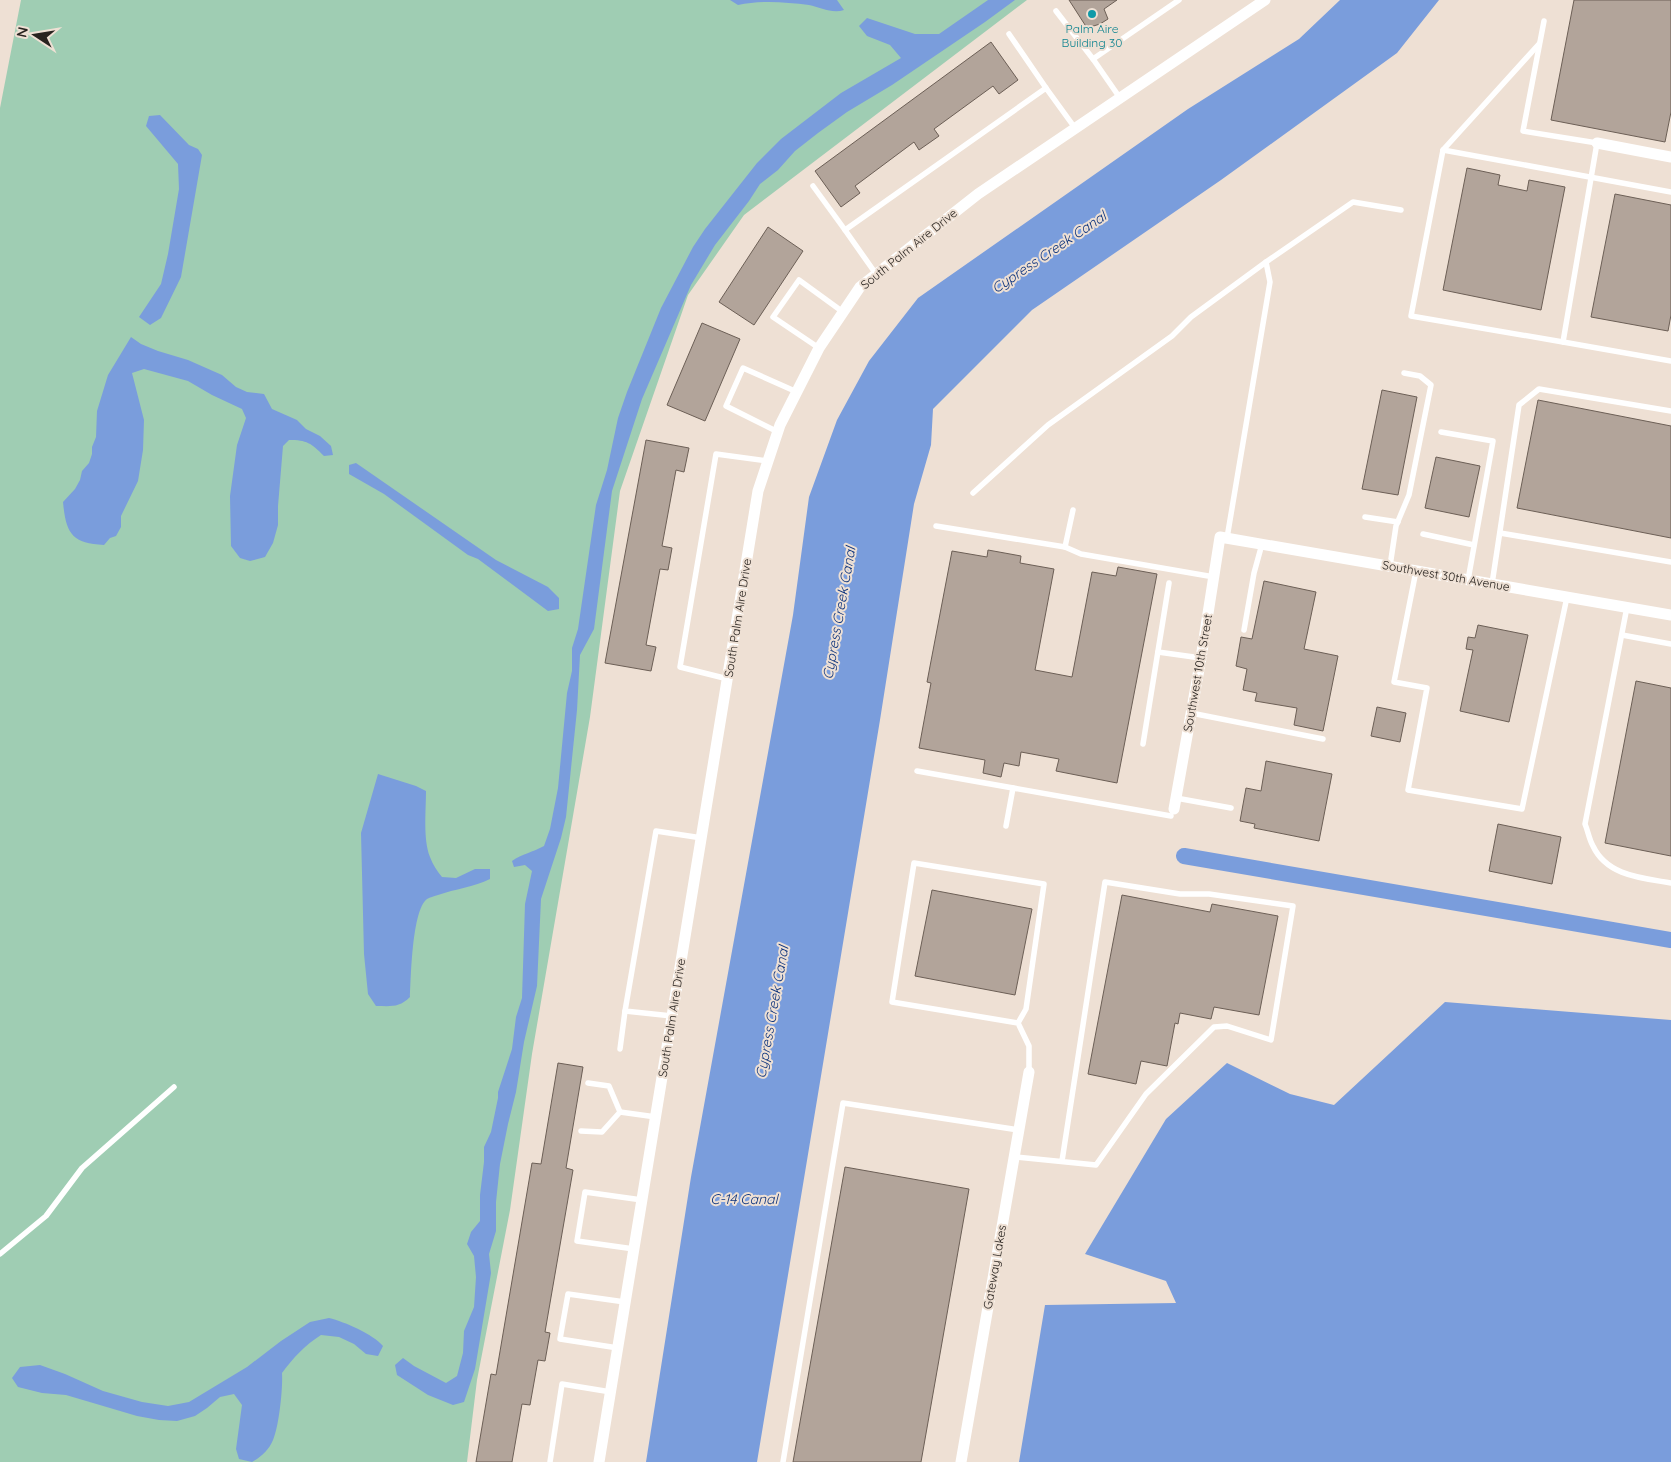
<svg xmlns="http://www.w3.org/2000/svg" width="1671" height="1462" viewBox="0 0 1671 1462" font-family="Quicksand,sans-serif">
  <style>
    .green { fill: #9fcdb3 }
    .water { fill: #7a9ddc }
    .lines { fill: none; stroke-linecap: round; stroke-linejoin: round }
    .canal { stroke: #7a9ddc; stroke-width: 16 }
    .building { fill: #b2a49a; stroke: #6c5f56 }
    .service { stroke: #fff; stroke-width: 5.5 }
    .minor { stroke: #fff; stroke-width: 11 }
    .culture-dot { fill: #0f9aa8; stroke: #eee0d4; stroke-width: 2 }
    .labels { text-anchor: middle; stroke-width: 4; stroke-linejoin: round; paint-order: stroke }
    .culture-label { font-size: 12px; fill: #0d838f; stroke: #eee0d4 }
    .street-label { font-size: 12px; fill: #28231f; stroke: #eee0d4 }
    .water-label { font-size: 14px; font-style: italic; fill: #0e347d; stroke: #eee0d4 }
  </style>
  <rect width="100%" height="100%" fill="#eee0d4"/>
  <!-- green -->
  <path class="green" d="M21 0H1027L744 215 688 295 620 491 590 717 532 1054 510 1210 477 1380 467 1462H0V108Z"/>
  <!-- water -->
  <g class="water">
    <path d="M730 0H837L844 10C832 14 820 7 809 5 785 2 761 0 738 5Z"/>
    <path d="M988 0H1015L985 22 892 85 847 112 818 133 795 151 778 170 760 184 749 201 715 245 691 285 642 399 612 491 594 629 580 655 577 710 566 817 561 838 541 899 537 986 524 1042 516 1092 508 1124 500 1164 496 1202V1231L489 1254 491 1273 475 1369 464 1402 453 1405 428 1395 397 1375 395 1365 403 1358 414 1366 446 1383 457 1376 463 1353 464 1331 474 1307 476 1277 474 1256 467 1244 471 1232 480 1221V1195L484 1162V1147L491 1132 498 1098V1092L512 1049 516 1017 522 998 525 904 532 871 525 865 514 867 512 861C522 854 533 852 544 846L550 829 558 788 567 693 572 671V648L578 629 596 505 607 470 618 418 627 392 661 308 693 247 705 229 757 163 781 139 841 93 901 58 890 45 867 36 859 26 867 18 915 34H939Z"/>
    <path d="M1340 0H1439L1397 53 1221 180 1032 310 933 409 931 445 914 504 880 720 757 1462H646L691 1177 793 615 809 497 837 420 869 361 918 298 1188 109 1299 39Z"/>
    <path d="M160 115 189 145 198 149 202 155 181 277 161 318 150 325 139 317 161 284 168 254 179 189 178 164 146 126 149 116Z"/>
    <path d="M131 337 141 344 158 351 188 360 222 375 236 387 247 392 264 394 272 409 297 420 306 429 320 436 331 446 333 455 324 456C311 443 307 440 289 440L283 446 278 506V525L273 543 265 557 250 561 240 558 231 546 230 496 237 445 246 418 242 409 212 395 188 381 144 369 132 373 144 420 143 450 138 481 121 516V527L116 536 110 538 104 545C71 543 66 533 63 502L75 489 80 480 82 471 89 463 92 454V447L96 437 97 411 108 375Z"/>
    <path d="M356 463 496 560 548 587 559 598V609L548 611 478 559 468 555 384 494 349 474V465Z"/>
    <path d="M378 774 416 786 426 791C426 811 423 839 430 857 433 865 437 871 442 877L456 878 475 869H490V879C474 887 455 889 438 895 435 896 430 897 427 899 412 910 411 978 410 997 399 1008 391 1006 376 1006L368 994 364 954 361 833Z"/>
    <path d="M1445 1002 1671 1020V1462H1019L1045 1305 1176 1303 1166 1281 1085 1254 1166 1119 1227 1063 1290 1094 1334 1105Z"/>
    <path d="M329 1318C345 1322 373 1334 383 1346L378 1356 366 1354 354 1344 339 1337 321 1335C305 1345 293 1358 282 1373 283 1388 279 1427 273 1440 269 1450 261 1457 252 1462L239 1459 236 1449 242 1405 234 1394 220 1397 207 1408 195 1416 177 1421 159 1420 137 1416 66 1395 42 1393 18 1387 12 1378 20 1367 40 1365 65 1374 103 1391 142 1402 168 1406 189 1402 247 1367 281 1341 310 1322Z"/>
  </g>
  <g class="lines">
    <!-- canal -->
    <path class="canal" d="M1184 856 1671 940"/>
  </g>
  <!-- building -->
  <g class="building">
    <path d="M1069 0H1117L1104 9 1108 19 1100 24 1087 28Z"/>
    <path d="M1574 0H1671V112L1665 142 1551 120Z"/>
    <path d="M991 42 1018 80 999 94 993 86 934 129 939 136 919 150 914 142 855 186 860 193 841 207 815 171Z"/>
    <path d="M1467 168 1500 175 1498 185 1527 191 1529 180 1565 187 1541 310 1443 290Z"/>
    <path d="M1615 194 1671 205V315L1668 331 1591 317Z"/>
    <path d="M768 227 803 251 754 325 719 302Z"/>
    <path d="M702 323 740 339 705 421 667 405Z"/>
    <path d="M1382 390 1417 397 1398 495 1362 489Z"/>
    <path d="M1538 400 1671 426V538L1517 508Z"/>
    <path d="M646 440 689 448 684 472 676 470 662 546 672 548 668 570 660 569 646 645 656 647 651 671 605 663Z"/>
    <path d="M1436 457 1480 466 1469 517 1425 508Z"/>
    <path d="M988 550 1021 556 1020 563 1054 569 1035 670 1072 677 1092 572 1116 576 1118 567 1157 574 1117 783 1056 771 1059 759 1021 752 1019 766 1004 763 1001 777 983 773 985 760 919 748 931 683 927 682 952 551 987 557Z"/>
    <path d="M1264 581 1316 592 1304 649 1338 656 1323 731 1294 725 1297 708 1255 701 1257 693 1243 690 1247 669 1236 666 1241 637 1252 639Z"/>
    <path d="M1478 625 1528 635 1509 722 1460 711 1473 650 1466 649 1468 637 1475 638Z"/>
    <path d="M1636 681 1671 688V856L1605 843Z"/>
    <path d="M1377 707 1406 713 1400 742 1371 736Z"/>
    <path d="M1266 761 1332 774 1319 841 1254 828 1255 824 1240 821 1246 788 1261 791Z"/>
    <path d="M1498 824 1561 837 1552 884 1489 871Z"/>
    <path d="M932 890 1032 909 1015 995 915 976Z"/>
    <path d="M1122 895 1210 912 1212 904 1278 916 1259 1015 1214 1007 1211 1019 1180 1013 1178 1024 1175 1023 1167 1066 1141 1061 1136 1084 1088 1074Z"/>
    <path d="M558 1063 583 1067 566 1168 573 1170 545 1332 550 1333 545 1361 538 1360 530 1405 522 1404 512 1462H476L491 1374 496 1375 532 1163 541 1164Z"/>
    <path d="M845 1167 969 1189 921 1462H793Z"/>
  </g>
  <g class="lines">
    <!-- service -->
    <g class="service">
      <path d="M1056 11 1093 59"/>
      <path d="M1544 21 1523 131 1597 143 1563 342 1671 361"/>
      <path d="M1009 34 1046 88"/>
      <path d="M1120 98 1093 59 1179 0"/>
      <path d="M1443 150 1539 44"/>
      <path d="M813 186 845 230"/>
      <path d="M876 274 845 230 1046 88 1075 128"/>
      <path d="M1563 342 1411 316 1443 150 1671 192"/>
      <path d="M819 348 773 317 799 280 843 312"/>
      <path d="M778 432 726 406 743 368 797 392"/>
      <path d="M1441 432 1493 441 1468 580"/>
      <path d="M973 493 1048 425 1172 336 1191 317 1266 262 1353 202 1401 210"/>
      <path d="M1365 517 1398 522"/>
      <path d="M936 526 1065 547 1073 510"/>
      <path d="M1500 533 1671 562"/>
      <path d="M1423 534 1474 545"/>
      <path d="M1227 538 1270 282 1266 262"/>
      <path d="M1065 547 1081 554 1214 577"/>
      <path d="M1390 566 1396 526 1409 495 1431 385 1420 376 1404 373"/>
      <path d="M1416 571 1394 682 1427 688 1408 790 1522 809 1567 597"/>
      <path d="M1492 584 1519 405 1539 389 1671 411"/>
      <path d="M1627 607 1585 824C1588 831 1589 839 1593 846 1607 876 1642 878 1671 883"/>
      <path d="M1244 630 1254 573 1262 544"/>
      <path d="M1622 635 1671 644"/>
      <path d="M1158 652 1201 658"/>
      <path d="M728 679 680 667 716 454 768 461"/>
      <path d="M1191 713 1323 739"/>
      <path d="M1143 744 1169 583"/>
      <path d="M917 771 1171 816"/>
      <path d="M1176 798 1231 808"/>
      <path d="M1006 826 1013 788"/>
      <path d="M672 1016 625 1011 656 831 702 838"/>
      <path d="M1018 1023 1026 1009 1044 884 914 863 892 1002 1018 1023 1029 1046V1072"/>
      <path d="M620 1049 625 1011"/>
      <path d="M588 1083 609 1086 620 1112"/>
      <path d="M581 1131 602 1132 620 1112 656 1117"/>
      <path d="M1015 1157 1096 1165 1146 1094 1214 1027 1227 1026 1271 1040 1293 906 1209 894H1180L1105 882 1062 1161"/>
      <path d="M634 1249 577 1241 585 1192 642 1200"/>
      <path d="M0 1254 46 1216 82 1168 174 1087"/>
      <path d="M618 1348 560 1339 568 1294 625 1302"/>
      <path d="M550 1462 562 1384 611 1392"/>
      <path d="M783 1462 843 1103 1019 1130"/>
    </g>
    <!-- minor -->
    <g class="minor">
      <path d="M1597 143 1671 157"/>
      <path d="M1174 809 1201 658 1220 537 1671 615"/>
      <path d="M599 1462 758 491 780 425 819 348 860 287 978 194 1265 0"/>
      <path d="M961 1462 1029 1072"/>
    </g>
  </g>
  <!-- markers -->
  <circle class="culture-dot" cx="1092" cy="14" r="5"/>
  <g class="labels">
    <!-- culture labels -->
    <g class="culture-label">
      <text x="1092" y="33">Palm Aire<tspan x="1092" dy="14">Building 30</tspan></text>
    </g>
    <!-- street labels -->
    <g class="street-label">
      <text transform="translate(909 249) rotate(-39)" y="4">South Palm Aire Drive</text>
      <text transform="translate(1446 576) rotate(10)" y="4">Southwest 30th Avenue</text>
      <text transform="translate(738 618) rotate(-81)" y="4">South Palm Aire Drive</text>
      <text transform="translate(1198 673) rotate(-80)" y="4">Southwest 10th Street</text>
      <text transform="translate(672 1018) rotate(-81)" y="4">South Palm Aire Drive</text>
      <text transform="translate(995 1267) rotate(-80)" y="4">Gateway Lakes</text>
    </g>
    <!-- water labels -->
    <g class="water-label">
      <text transform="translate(1049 252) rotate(-34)" y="5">Cypress Creek Canal</text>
      <text transform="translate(839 613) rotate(-80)" y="5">Cypress Creek Canal</text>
      <text transform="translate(772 1012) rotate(-80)" y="5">Cypress Creek Canal</text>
      <text x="744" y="1204">C-14 Canal</text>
    </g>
  </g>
  <!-- north arrow -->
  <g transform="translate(35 35) rotate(282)" stroke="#eee0d4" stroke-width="4" paint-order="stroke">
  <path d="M0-4L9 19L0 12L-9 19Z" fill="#28231f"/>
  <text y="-8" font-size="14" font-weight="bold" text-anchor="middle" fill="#28231f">N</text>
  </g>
</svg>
